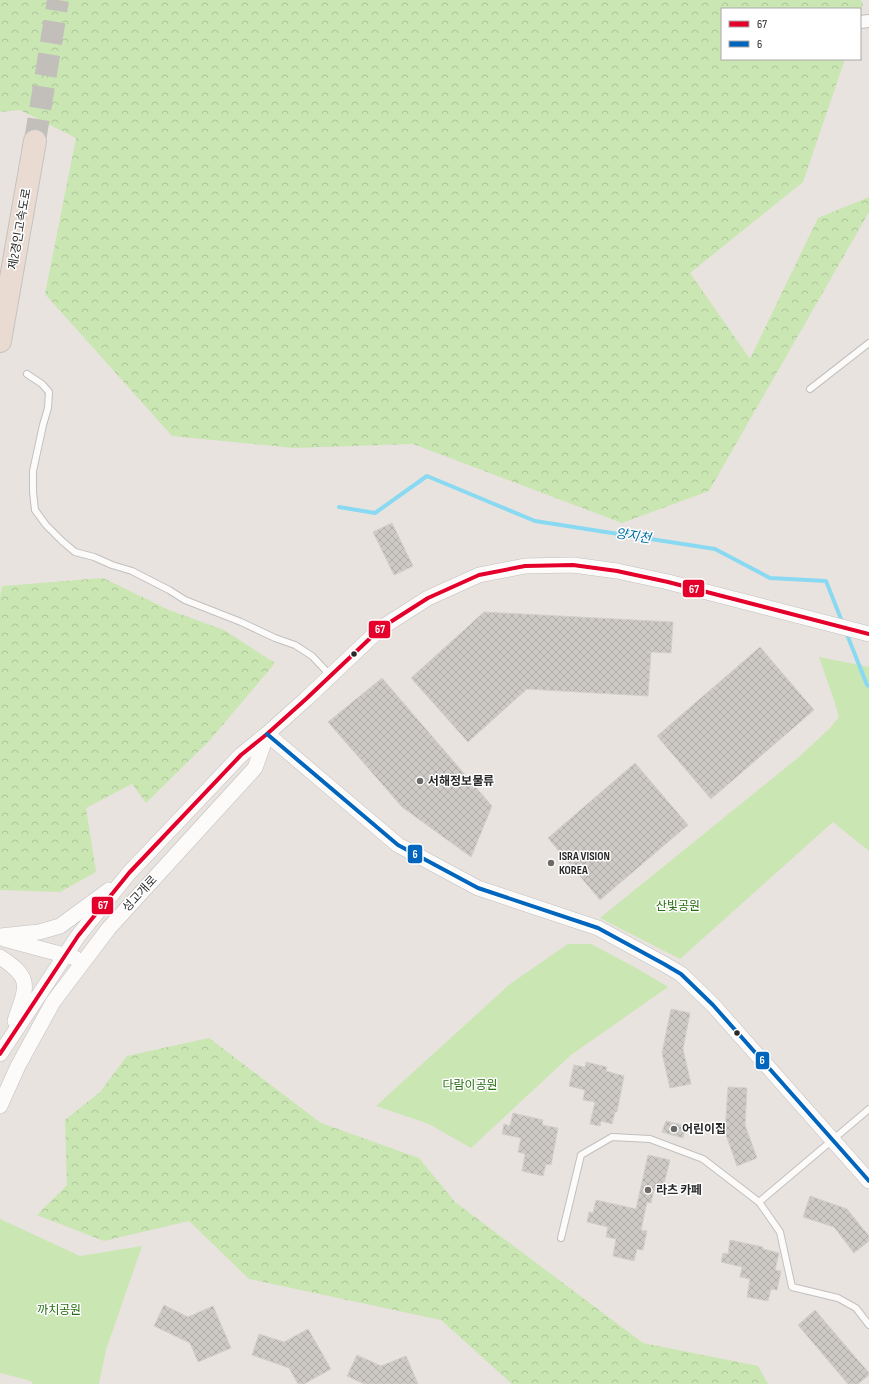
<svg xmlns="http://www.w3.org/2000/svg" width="869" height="1384" viewBox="0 0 869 1384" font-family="'Sofia Sans Condensed','Noto Sans KR',sans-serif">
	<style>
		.forest { fill: url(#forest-crowns) }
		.park { fill: #cae6b3 }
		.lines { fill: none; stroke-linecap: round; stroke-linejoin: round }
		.stream { stroke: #8ad9f2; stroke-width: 4 }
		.building { fill: url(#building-cross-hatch); stroke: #d3cfca }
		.motorway-tunnel { stroke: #c2beba; stroke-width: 22; stroke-dasharray: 22 11; stroke-linecap: butt }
		.service-casing { stroke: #c1bfc0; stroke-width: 8 }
		.minor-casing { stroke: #c1bfc0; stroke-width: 14 }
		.tertiary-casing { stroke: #c1bfc0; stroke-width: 16 }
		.motorway-casing { stroke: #c4c2c0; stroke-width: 24 }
		.service { stroke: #fcfbfa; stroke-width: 6 }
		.minor { stroke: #fcfbfa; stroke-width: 12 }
		.tertiary { stroke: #fcfbfa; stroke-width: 15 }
		.motorway { stroke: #e9dbd2; stroke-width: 22 }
		.bus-1-casing { stroke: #fff; stroke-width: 7 }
		.bus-2-casing { stroke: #fff; stroke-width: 7 }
		.bus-1 { stroke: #e4002b; stroke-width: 4 }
		.bus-2 { stroke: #0065bd; stroke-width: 4 }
		.bus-dot { fill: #292929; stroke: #fff; stroke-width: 1.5 }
		.poi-dot { fill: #6c6a68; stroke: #fff; stroke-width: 1.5 }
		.labels { text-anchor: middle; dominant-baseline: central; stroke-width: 3; stroke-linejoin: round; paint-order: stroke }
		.street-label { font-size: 12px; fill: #292929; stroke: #fff }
		.poi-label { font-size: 12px; font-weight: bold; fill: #292929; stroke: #fff; text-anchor: start }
		.park-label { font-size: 12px; fill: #286d13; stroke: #fff }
		.water-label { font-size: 13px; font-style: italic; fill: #0171a6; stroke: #fff }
		.line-badge { stroke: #fff; stroke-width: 1.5 }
		.badge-label { font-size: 11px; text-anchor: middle; font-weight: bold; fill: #fff }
	</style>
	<defs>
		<pattern id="forest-crowns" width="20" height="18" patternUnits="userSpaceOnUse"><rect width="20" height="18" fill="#cae6b3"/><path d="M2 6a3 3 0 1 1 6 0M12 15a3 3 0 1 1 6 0" fill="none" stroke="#aec59a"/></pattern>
		<pattern id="building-cross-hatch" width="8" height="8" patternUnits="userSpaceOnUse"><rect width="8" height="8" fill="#cdc9c5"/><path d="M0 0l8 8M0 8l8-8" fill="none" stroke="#b0ada9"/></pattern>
	</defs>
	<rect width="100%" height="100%" fill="#e8e3de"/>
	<!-- forest -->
	<g class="forest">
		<path d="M 0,0 L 861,0 L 863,4 L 860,13 L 860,9 L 722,9 L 722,59 L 845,59 L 803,182 L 690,273 L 750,359 L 818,218 L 869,197 L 869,212 L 709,491 L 622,523 L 413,444 L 294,448 L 172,436 L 45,294 L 76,138 L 20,110 L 0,112 Z"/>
		<path d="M 103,578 L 169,610 L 224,630 L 275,663 L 210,740 L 146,803 L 132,784 L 86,808 L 96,872 L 60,892 L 0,890 L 0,597 L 2,586 Z"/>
		<path d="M 209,1038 L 321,1123 L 419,1158 L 455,1202 L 643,1343 L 758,1366 L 768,1384 L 512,1384 L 441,1320 L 249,1279 L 189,1221 L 104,1241 L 37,1215 L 67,1185 L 65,1120 L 100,1092 L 127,1056 Z"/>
	</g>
	<!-- park -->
	<g class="park">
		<path d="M 819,657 L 869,667 L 869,851 L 833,822 L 680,959 L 600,918 L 799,757 L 829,729 L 839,717 L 835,703 Z"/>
		<path d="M 568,944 L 591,944 L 638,969 L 668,987 L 571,1055 L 471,1148 L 429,1124 L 376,1106 L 510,984 Z"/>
		<path d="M 0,1219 L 80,1256 L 142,1246 L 106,1350 L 99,1384 L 33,1384 L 31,1381 L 0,1373 Z"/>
	</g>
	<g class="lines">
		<!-- stream -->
		<g class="stream">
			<path d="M 339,507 L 375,513 L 427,476 L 535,521 L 715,549 L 770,578 L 826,581 L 843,624"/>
			<path d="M 846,632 L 867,685 L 869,686"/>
		</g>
	</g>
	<!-- building -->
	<g class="building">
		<path d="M 392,523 L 413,566 L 394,575 L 373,532 Z"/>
		<path d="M 484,612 L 673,622 L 671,653 L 651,652 L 648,696 L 527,689 L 468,742 L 411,678 Z"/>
		<path d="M 760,647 L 814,710 L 711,799 L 657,736 Z"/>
		<path d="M 382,678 L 492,806 L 471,857 L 402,807 L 328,722 Z"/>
		<path d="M 635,763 L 688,825 L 600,900 L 548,838 Z"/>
		<path d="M 671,1009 L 690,1013 L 683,1049 L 691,1084 L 670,1088 L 662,1053 Z"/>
		<path d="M 586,1062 L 607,1067 L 606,1071 L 624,1076 L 617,1112 L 615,1112 L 612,1124 L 601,1121 L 600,1126 L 590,1124 L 595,1102 L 583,1100 L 585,1090 L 569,1086 L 574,1065 L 585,1067 Z"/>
		<path d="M 728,1087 L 747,1088 L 745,1125 L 757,1158 L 737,1166 L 725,1132 Z"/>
		<path d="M 513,1113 L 543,1120 L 542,1125 L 558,1128 L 551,1165 L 546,1164 L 543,1176 L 522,1171 L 525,1154 L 518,1152 L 521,1138 L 502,1134 L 504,1124 L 510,1126 Z"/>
		<path d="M 666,1121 L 686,1126 L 683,1138 L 662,1132 Z"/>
		<path d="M 648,1155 L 670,1160 L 662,1192 L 654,1190 L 651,1203 L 647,1202 L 641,1230 L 647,1231 L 643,1250 L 637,1249 L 634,1261 L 613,1256 L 616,1239 L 606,1237 L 608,1227 L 587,1222 L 589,1212 L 593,1213 L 596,1200 L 636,1209 Z"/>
		<path d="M 810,1196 L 847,1209 L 869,1236 L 869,1241 L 854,1253 L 834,1227 L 803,1217 Z"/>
		<path d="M 730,1240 L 763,1247 L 763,1249 L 779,1253 L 775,1270 L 781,1271 L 777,1290 L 771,1289 L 768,1301 L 747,1297 L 750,1279 L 740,1277 L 742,1267 L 721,1262 L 723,1253 L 728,1254 Z"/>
		<path d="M 164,1305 L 188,1317 L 213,1306 L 231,1348 L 198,1362 L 190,1343 L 154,1326 Z"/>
		<path d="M 815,1310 L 869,1373 L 869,1375 L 858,1384 L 848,1384 L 798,1325 Z"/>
		<path d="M 308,1329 L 331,1369 L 304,1384 L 298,1384 L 289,1368 L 252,1355 L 259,1334 L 284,1342 Z"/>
		<path d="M 357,1355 L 381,1366 L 406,1356 L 418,1384 L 364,1384 L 347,1376 Z"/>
	</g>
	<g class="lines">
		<!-- motorway-tunnel -->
		<path class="motorway-tunnel" d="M 35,141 L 58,0"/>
		<defs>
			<g id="service">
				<path d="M 27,374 L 42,384 L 49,392 L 48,408 L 43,425 L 33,471 L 33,492 L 35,510 L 46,525 L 62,541 L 75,552 L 94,557 L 112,565 L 132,571 L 169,590 L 185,600 L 241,622 L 275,638 L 295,645 L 312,656 L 331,676"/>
				<path d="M 810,389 L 869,343"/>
				<path d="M 759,1202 L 780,1232 L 792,1287 L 838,1298 L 856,1308 L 869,1325"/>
				<path d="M 561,1238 L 581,1155 L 612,1137 L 650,1139 L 703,1159 L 759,1202 L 869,1109"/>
			</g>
			<path id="minor" d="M 860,22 L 869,21"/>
			<g id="tertiary">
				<path d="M 267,734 L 398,845 L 478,888 L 598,928 L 664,964 L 681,974 L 713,1005 L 869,1181"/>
				<path d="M 0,936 L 39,932 L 60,926 L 109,890"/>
				<path d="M 4,939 L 75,958"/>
				<path d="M 0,957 C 34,979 26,987 15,1021"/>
				<path d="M 0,1054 L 78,936 L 129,873 L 241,755 L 267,734 L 306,699 L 381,628 L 428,598 L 479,575 L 525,566 L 573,565 L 617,571 L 668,582 L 869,634"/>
				<path d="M 0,1106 L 18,1066 L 53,1002 L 109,928 L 255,768 L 267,734"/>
			</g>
			<path id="motorway" d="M 0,341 L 35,141"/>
		</defs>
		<!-- service casing -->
		<use href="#service" class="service-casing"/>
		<!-- minor casing -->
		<use href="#minor" class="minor-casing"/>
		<!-- tertiary casing -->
		<use href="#tertiary" class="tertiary-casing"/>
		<!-- motorway casing -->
		<use href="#motorway" class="motorway-casing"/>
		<!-- service -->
		<use href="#service" class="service"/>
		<!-- minor -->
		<use href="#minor" class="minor"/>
		<!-- tertiary -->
		<use href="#tertiary" class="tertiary"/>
		<!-- motorway -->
		<use href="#motorway" class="motorway"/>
		<defs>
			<path id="bus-1" d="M 0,1054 L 78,936 L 129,873 L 241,755 L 267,734 L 306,699 L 381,628 L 428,598 L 479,575 L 525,566 L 573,565 L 617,571 L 668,582 L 869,634"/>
			<path id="bus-2" d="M 267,734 L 398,845 L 478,888 L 598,928 L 664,964 L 681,974 L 713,1005 L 869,1181"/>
		</defs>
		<!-- bus-1 casing -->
		<use href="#bus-1" class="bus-1-casing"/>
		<!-- bus-2 casing -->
		<use href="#bus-2" class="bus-2-casing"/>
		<!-- bus-1 -->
		<use href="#bus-1" class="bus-1"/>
		<!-- bus-2 -->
		<use href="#bus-2" class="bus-2"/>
	</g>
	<!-- markers -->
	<g class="bus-dot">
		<circle cx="354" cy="654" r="3.5"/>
		<circle cx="737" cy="1033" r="3.5"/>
	</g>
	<g class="poi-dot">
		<circle cx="420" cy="781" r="4"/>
		<circle cx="551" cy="863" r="4"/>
		<circle cx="674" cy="1129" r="4"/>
		<circle cx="648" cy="1190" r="4"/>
	</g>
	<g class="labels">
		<!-- street labels -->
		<g class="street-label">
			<text transform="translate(20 229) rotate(-80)">제2경인고속도로</text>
			<text transform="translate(140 894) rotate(-47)">성고개로</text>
		</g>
		<!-- poi labels -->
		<g class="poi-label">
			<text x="428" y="781">서해정보물류</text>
			<text x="559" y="856">ISRA VISION<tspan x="559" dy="14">KOREA</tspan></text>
			<text x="682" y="1129">어린이집</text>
			<text x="656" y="1190">라츠 카페</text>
		</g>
		<!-- park labels -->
		<g class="park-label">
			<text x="678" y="906">산빛공원</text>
			<text x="470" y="1085">다람이공원</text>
			<text x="59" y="1310">까치공원</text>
		</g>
		<!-- water labels -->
		<g class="water-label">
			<text transform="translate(633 536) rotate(9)">양지천</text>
		</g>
	</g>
	<g class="line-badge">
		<rect x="682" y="579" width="23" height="19" rx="4" fill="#e4002b"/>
		<rect x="368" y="620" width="23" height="19" rx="4" fill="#e4002b"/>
		<rect x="407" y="844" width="16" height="20" rx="4" fill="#0065bd"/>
		<rect x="91" y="896" width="23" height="19" rx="4" fill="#e4002b"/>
		<rect x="755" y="1051" width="15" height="19" rx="4" fill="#0065bd"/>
	</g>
	<g class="badge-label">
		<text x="694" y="593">67</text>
		<text x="380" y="633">67</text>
		<text x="415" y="858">6</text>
		<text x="103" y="909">67</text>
		<text x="762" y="1064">6</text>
	</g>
	<!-- legend -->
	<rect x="721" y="8" width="140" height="52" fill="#ffffff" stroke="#a9a9a9"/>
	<rect x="729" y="21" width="20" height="6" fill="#e4002b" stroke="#a9a9a9"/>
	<text x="757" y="28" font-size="12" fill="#292929">67</text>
	<rect x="729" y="41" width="20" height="6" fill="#0065bd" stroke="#a9a9a9"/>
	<text x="757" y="48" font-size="12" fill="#292929">6</text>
</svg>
